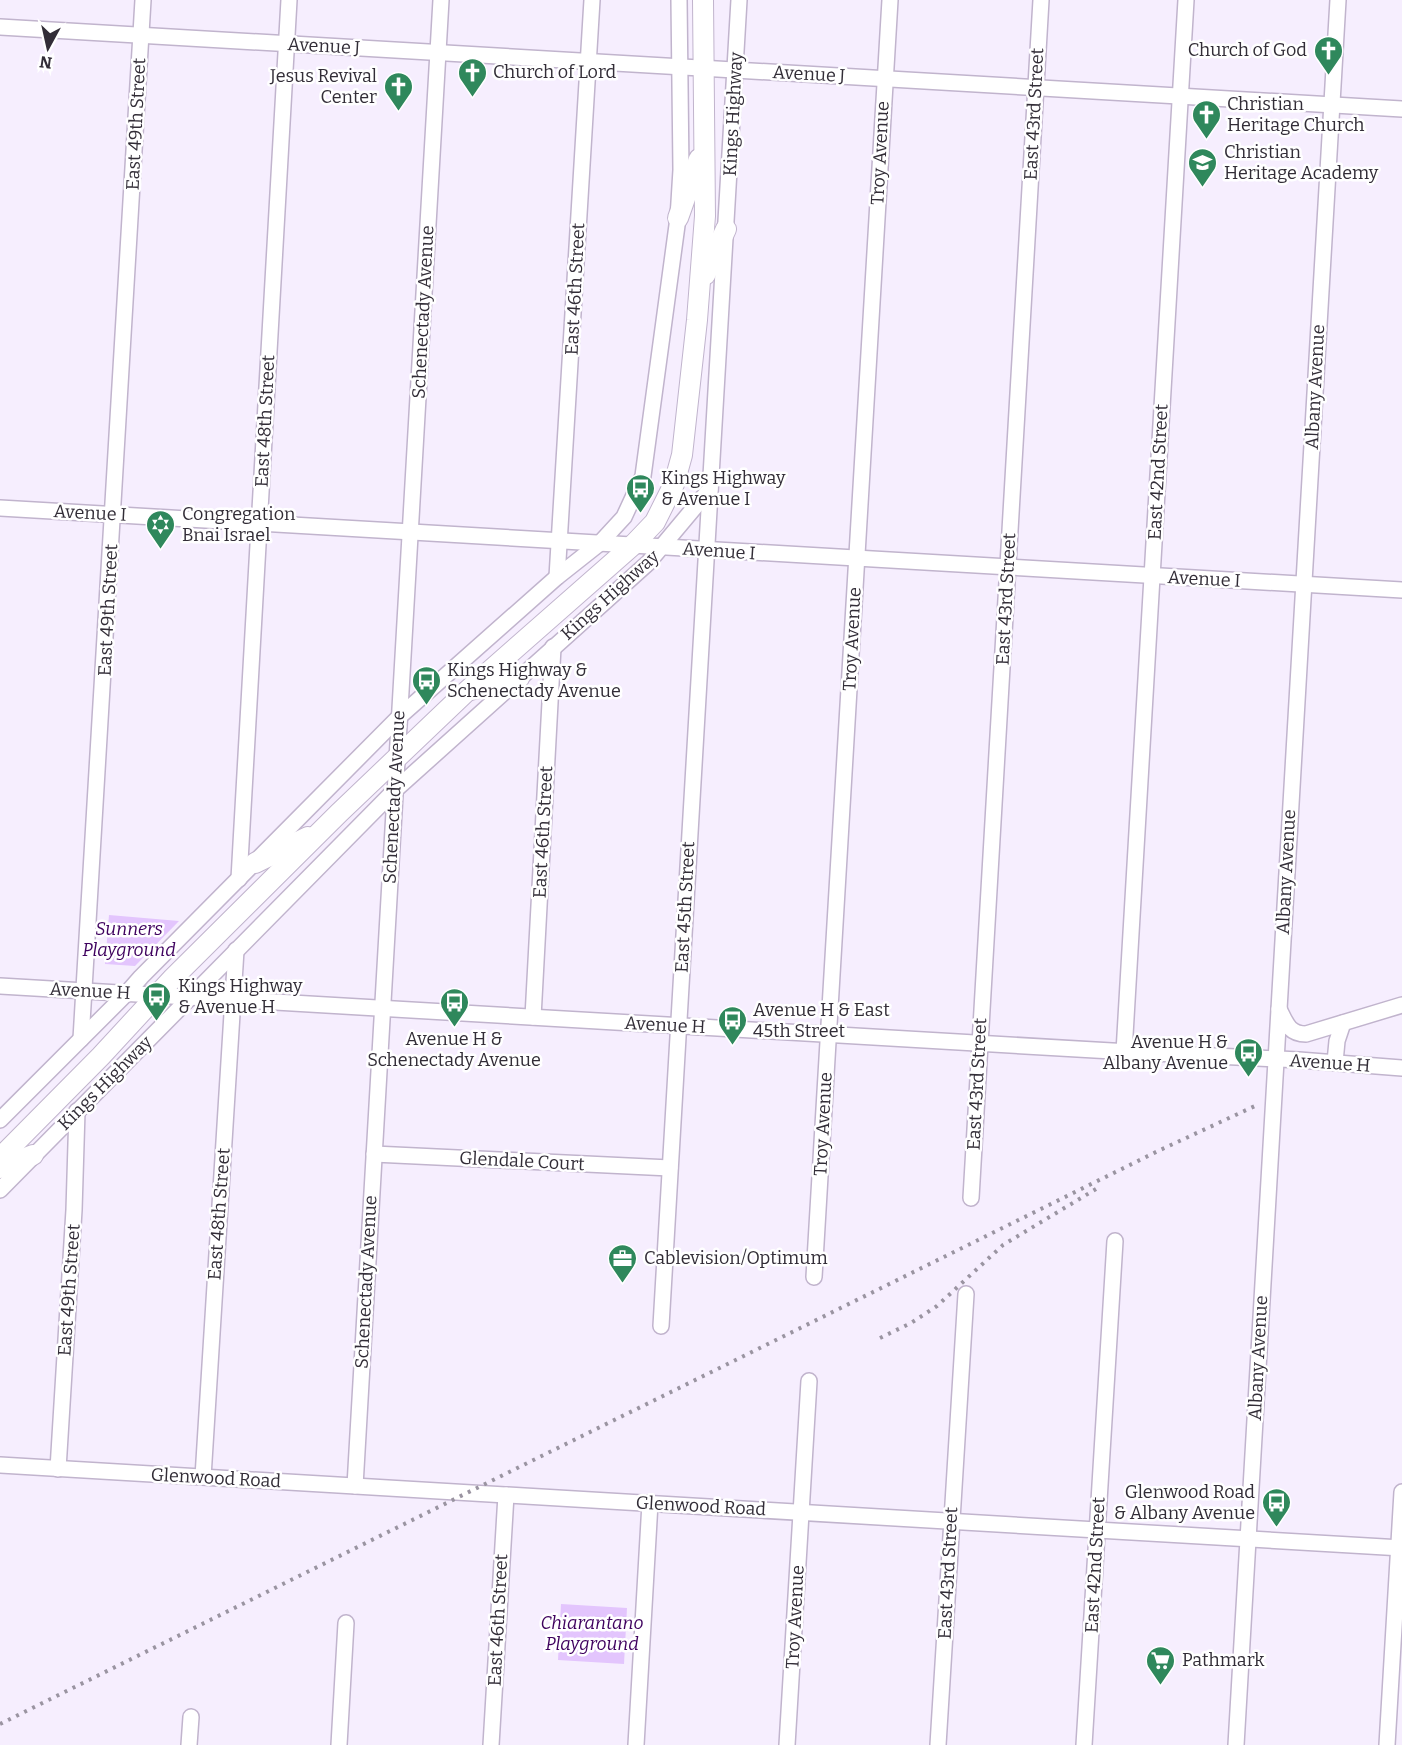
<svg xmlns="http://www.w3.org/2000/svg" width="1402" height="1745" viewBox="0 0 1402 1745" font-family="Bitter,serif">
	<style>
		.green { fill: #e3c5fd }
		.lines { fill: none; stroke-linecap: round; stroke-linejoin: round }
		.minor-casing { stroke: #c1b4cd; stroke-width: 18 }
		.major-casing { stroke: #c1b4cd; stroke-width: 22 }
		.minor { stroke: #fff; stroke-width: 15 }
		.major { stroke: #fff; stroke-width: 20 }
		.rail { stroke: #9a94a1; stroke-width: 4; stroke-dasharray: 3 6; stroke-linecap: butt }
		.labels { text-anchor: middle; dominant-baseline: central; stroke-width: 5; stroke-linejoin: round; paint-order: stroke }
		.street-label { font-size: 18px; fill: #322d37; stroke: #fff }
		.poi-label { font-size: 18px; fill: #322d37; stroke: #fff; text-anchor: start }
		.park-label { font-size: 18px; font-style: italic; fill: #3e005e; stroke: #fff }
	</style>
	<rect width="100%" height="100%" fill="#f6eefe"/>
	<!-- green -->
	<g class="green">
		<path d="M 109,915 L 179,921 L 135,966 L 105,964 Z"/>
		<path d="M 561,1604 L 627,1608 L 624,1664 L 558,1660 Z"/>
	</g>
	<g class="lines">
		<defs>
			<g id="minor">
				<path d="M 0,27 L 1402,109"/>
				<path d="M 0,508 L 1402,590"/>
				<path d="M 557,577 L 592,0"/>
				<path d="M 239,879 L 289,0"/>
				<path d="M 0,986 L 1112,1051 L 1299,1060 L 1402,1068"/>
				<path d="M 1279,1009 C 1286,1023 1289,1034 1306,1034 L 1402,1005"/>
				<path d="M 533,1017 L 553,647"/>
				<path d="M 81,1039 L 143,0"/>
				<path d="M 1124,1052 L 1186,0"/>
				<path d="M 1335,1062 L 1337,1041 L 1343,1023"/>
				<path d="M 0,1120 L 127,993 L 141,977 L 399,717 L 557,577 L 600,543 L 624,517 L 643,476 L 678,218 L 681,170 L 679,0"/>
				<path d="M 374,1154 L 670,1168"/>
				<path d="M 0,1190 L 394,791 L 648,563 L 710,489"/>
				<path d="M 971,1198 L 1041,0"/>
				<path d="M 814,1277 L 890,0"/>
				<path d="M 661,1326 L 739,0"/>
				<path d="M 0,1465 L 1402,1548"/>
				<path d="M 58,1469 L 74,1210 L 77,1111"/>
				<path d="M 203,1477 L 236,950"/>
				<path d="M 355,1486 L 441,0"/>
				<path d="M 189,1745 L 191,1717"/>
				<path d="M 339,1745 L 346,1623"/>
				<path d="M 491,1745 L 506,1495"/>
				<path d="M 636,1745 L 650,1503"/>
				<path d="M 787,1745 L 809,1381"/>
				<path d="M 938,1745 L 966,1294"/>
				<path d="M 1084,1745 L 1115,1241"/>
				<path d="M 1236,1745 L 1338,0"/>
				<path d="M 1387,1745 L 1402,1492"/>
			</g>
			<g id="major">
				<path d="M 678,218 L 699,159"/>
				<path d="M 705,275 L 726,229"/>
				<path d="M 470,690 L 519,678"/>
				<path d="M 255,863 L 308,837"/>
				<path d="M 0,1158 L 101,1056 L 173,978 L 339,813 L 467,691 L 633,545 L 655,522 L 674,484 L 682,455 L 697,320 L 705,216 L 703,0"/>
				<path d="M 0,1168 L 33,1155"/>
			</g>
		</defs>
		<!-- minor casing -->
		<use href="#minor" class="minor-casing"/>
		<!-- major casing -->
		<use href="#major" class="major-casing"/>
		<!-- minor -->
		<use href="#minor" class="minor"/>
		<!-- major -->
		<use href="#major" class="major"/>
		<!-- rail -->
		<g class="rail">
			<path d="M 880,1338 L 911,1323 L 937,1306 L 1003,1245 L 1096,1189"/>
			<path d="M 0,1724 L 1158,1151 L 1255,1106"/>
		</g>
	</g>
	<!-- icons -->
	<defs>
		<symbol id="church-pin" viewBox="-11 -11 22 30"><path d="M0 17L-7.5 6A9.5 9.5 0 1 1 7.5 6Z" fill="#2f885c" stroke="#fff"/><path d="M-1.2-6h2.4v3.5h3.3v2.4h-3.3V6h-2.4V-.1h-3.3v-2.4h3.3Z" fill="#fff"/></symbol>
		<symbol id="school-pin" viewBox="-11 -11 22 30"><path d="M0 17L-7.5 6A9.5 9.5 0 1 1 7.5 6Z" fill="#2f885c" stroke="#fff"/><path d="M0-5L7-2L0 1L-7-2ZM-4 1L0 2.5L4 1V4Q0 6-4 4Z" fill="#fff"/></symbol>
		<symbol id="bus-pin" viewBox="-11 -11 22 30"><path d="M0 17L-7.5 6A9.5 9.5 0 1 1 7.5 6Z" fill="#2f885c" stroke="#fff"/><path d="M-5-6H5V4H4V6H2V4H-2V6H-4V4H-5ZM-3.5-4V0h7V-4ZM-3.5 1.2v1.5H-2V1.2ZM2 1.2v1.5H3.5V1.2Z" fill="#fff"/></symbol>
		<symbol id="synagogue-pin" viewBox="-11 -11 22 30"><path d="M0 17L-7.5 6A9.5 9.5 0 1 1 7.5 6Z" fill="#2f885c" stroke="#fff"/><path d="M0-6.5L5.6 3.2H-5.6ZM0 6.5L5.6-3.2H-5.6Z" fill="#fff"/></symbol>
		<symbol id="office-pin" viewBox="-11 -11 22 30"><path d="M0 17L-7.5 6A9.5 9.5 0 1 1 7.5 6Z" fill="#2f885c" stroke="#fff"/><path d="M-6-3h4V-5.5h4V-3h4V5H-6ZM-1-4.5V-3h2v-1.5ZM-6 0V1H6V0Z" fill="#fff"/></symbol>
		<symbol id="supermarket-pin" viewBox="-11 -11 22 30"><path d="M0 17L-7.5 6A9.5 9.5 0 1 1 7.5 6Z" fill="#2f885c" stroke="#fff"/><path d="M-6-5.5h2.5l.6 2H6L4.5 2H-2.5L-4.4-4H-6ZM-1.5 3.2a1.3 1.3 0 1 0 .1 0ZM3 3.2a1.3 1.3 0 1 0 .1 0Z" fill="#fff"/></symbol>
	</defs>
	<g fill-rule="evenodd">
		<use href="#church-pin" x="1312" y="34" width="33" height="45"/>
		<use href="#church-pin" x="456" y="56" width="33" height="45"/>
		<use href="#church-pin" x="382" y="70" width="33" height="45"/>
		<use href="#church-pin" x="1190" y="98" width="33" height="45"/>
		<use href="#school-pin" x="1186" y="146" width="33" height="45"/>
		<use href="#bus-pin" x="624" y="472" width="33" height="45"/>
		<use href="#synagogue-pin" x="144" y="508" width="33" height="45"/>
		<use href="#bus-pin" x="410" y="664" width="33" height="45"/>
		<use href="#bus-pin" x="140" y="980" width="33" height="45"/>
		<use href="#bus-pin" x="438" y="986" width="33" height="45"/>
		<use href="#bus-pin" x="716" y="1004" width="33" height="45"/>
		<use href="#bus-pin" x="1232" y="1036" width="33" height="45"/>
		<use href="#office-pin" x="606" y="1242" width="33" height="45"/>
		<use href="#bus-pin" x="1260" y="1486" width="33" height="45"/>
		<use href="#supermarket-pin" x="1144" y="1644" width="33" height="45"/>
	</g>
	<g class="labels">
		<!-- street labels -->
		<g class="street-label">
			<text transform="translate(324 46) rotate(3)">Avenue J</text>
			<text transform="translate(809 74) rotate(3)">Avenue J</text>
			<text transform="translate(733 114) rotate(-87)">Kings Highway</text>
			<text transform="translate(1034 114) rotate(-87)">East 43rd Street</text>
			<text transform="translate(136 124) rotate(-87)">East 49th Street</text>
			<text transform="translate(880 153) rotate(-87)">Troy Avenue</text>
			<text transform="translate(575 289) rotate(-87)">East 46th Street</text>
			<text transform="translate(423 312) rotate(-87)">Schenectady Avenue</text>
			<text transform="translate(1315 387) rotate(-87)">Albany Avenue</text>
			<text transform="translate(265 421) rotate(-87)">East 48th Street</text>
			<text transform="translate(1158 472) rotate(-87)">East 42nd Street</text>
			<text transform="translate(90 513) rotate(3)">Avenue I</text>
			<text transform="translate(719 551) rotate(4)">Avenue I</text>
			<text transform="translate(1204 579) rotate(3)">Avenue I</text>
			<text transform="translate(610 595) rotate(-42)">Kings Highway</text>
			<text transform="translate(1006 599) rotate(-87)">East 43rd Street</text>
			<text transform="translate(108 610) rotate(-87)">East 49th Street</text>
			<text transform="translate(852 639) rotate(-87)">Troy Avenue</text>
			<text transform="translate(394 797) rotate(-87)">Schenectady Avenue</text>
			<text transform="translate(543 832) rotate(-87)">East 46th Street</text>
			<text transform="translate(1286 872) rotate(-87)">Albany Avenue</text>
			<text transform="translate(685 907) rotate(-87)">East 45th Street</text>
			<text transform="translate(90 991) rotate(3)">Avenue H</text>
			<text transform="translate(665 1025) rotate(3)">Avenue H</text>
			<text transform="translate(1330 1063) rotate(4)">Avenue H</text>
			<text transform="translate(105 1083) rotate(-45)">Kings Highway</text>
			<text transform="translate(977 1084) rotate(-87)">East 43rd Street</text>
			<text transform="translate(823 1124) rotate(-87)">Troy Avenue</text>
			<text transform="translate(522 1161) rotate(3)">Glendale Court</text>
			<text transform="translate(219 1214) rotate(-86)">East 48th Street</text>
			<text transform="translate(366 1282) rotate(-87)">Schenectady Avenue</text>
			<text transform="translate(69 1290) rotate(-86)">East 49th Street</text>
			<text transform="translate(1258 1358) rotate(-87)">Albany Avenue</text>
			<text transform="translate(216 1478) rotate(3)">Glenwood Road</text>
			<text transform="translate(701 1506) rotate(3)">Glenwood Road</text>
			<text transform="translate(1095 1565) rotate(-87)">East 42nd Street</text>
			<text transform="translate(948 1573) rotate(-87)">East 43rd Street</text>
			<text transform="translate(795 1617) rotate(-87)">Troy Avenue</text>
			<text transform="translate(498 1620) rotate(-87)">East 46th Street</text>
		</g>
		<!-- poi labels -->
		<g class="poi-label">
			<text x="1307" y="50" text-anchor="end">Church of God</text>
			<text x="493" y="72">Church of Lord</text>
			<text x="377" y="76" text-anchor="end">Jesus Revival<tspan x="377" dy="21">Center</tspan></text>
			<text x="1227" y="104">Christian<tspan x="1227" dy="21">Heritage Church</tspan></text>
			<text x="1224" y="152">Christian<tspan x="1224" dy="21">Heritage Academy</tspan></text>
			<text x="661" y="478">Kings Highway<tspan x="661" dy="21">&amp; Avenue I</tspan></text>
			<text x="182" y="514">Congregation<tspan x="182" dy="21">Bnai Israel</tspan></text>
			<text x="447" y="670">Kings Highway &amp;<tspan x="447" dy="21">Schenectady Avenue</tspan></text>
			<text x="178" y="986">Kings Highway<tspan x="178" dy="21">&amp; Avenue H</tspan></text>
			<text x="753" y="1010">Avenue H &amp; East<tspan x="753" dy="21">45th Street</tspan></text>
			<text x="454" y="1039" text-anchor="middle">Avenue H &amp;<tspan x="454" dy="21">Schenectady Avenue</tspan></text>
			<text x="1228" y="1042" text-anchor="end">Avenue H &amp;<tspan x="1228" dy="21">Albany Avenue</tspan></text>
			<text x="644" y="1258">Cablevision/Optimum</text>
			<text x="1255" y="1492" text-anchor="end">Glenwood Road<tspan x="1255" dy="21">&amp; Albany Avenue</tspan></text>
			<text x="1182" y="1660">Pathmark</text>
		</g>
		<!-- park labels -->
		<g class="park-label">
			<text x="129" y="929">Sunners<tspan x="129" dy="21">Playground</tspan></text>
			<text x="592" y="1623">Chiarantano<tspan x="592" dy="21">Playground</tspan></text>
		</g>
	</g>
	<!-- north arrow -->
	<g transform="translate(48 48) rotate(188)" stroke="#ffffff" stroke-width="4.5" paint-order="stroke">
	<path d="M0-4.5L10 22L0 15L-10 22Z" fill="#322d37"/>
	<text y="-9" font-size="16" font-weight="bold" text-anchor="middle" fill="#322d37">N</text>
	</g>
</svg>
